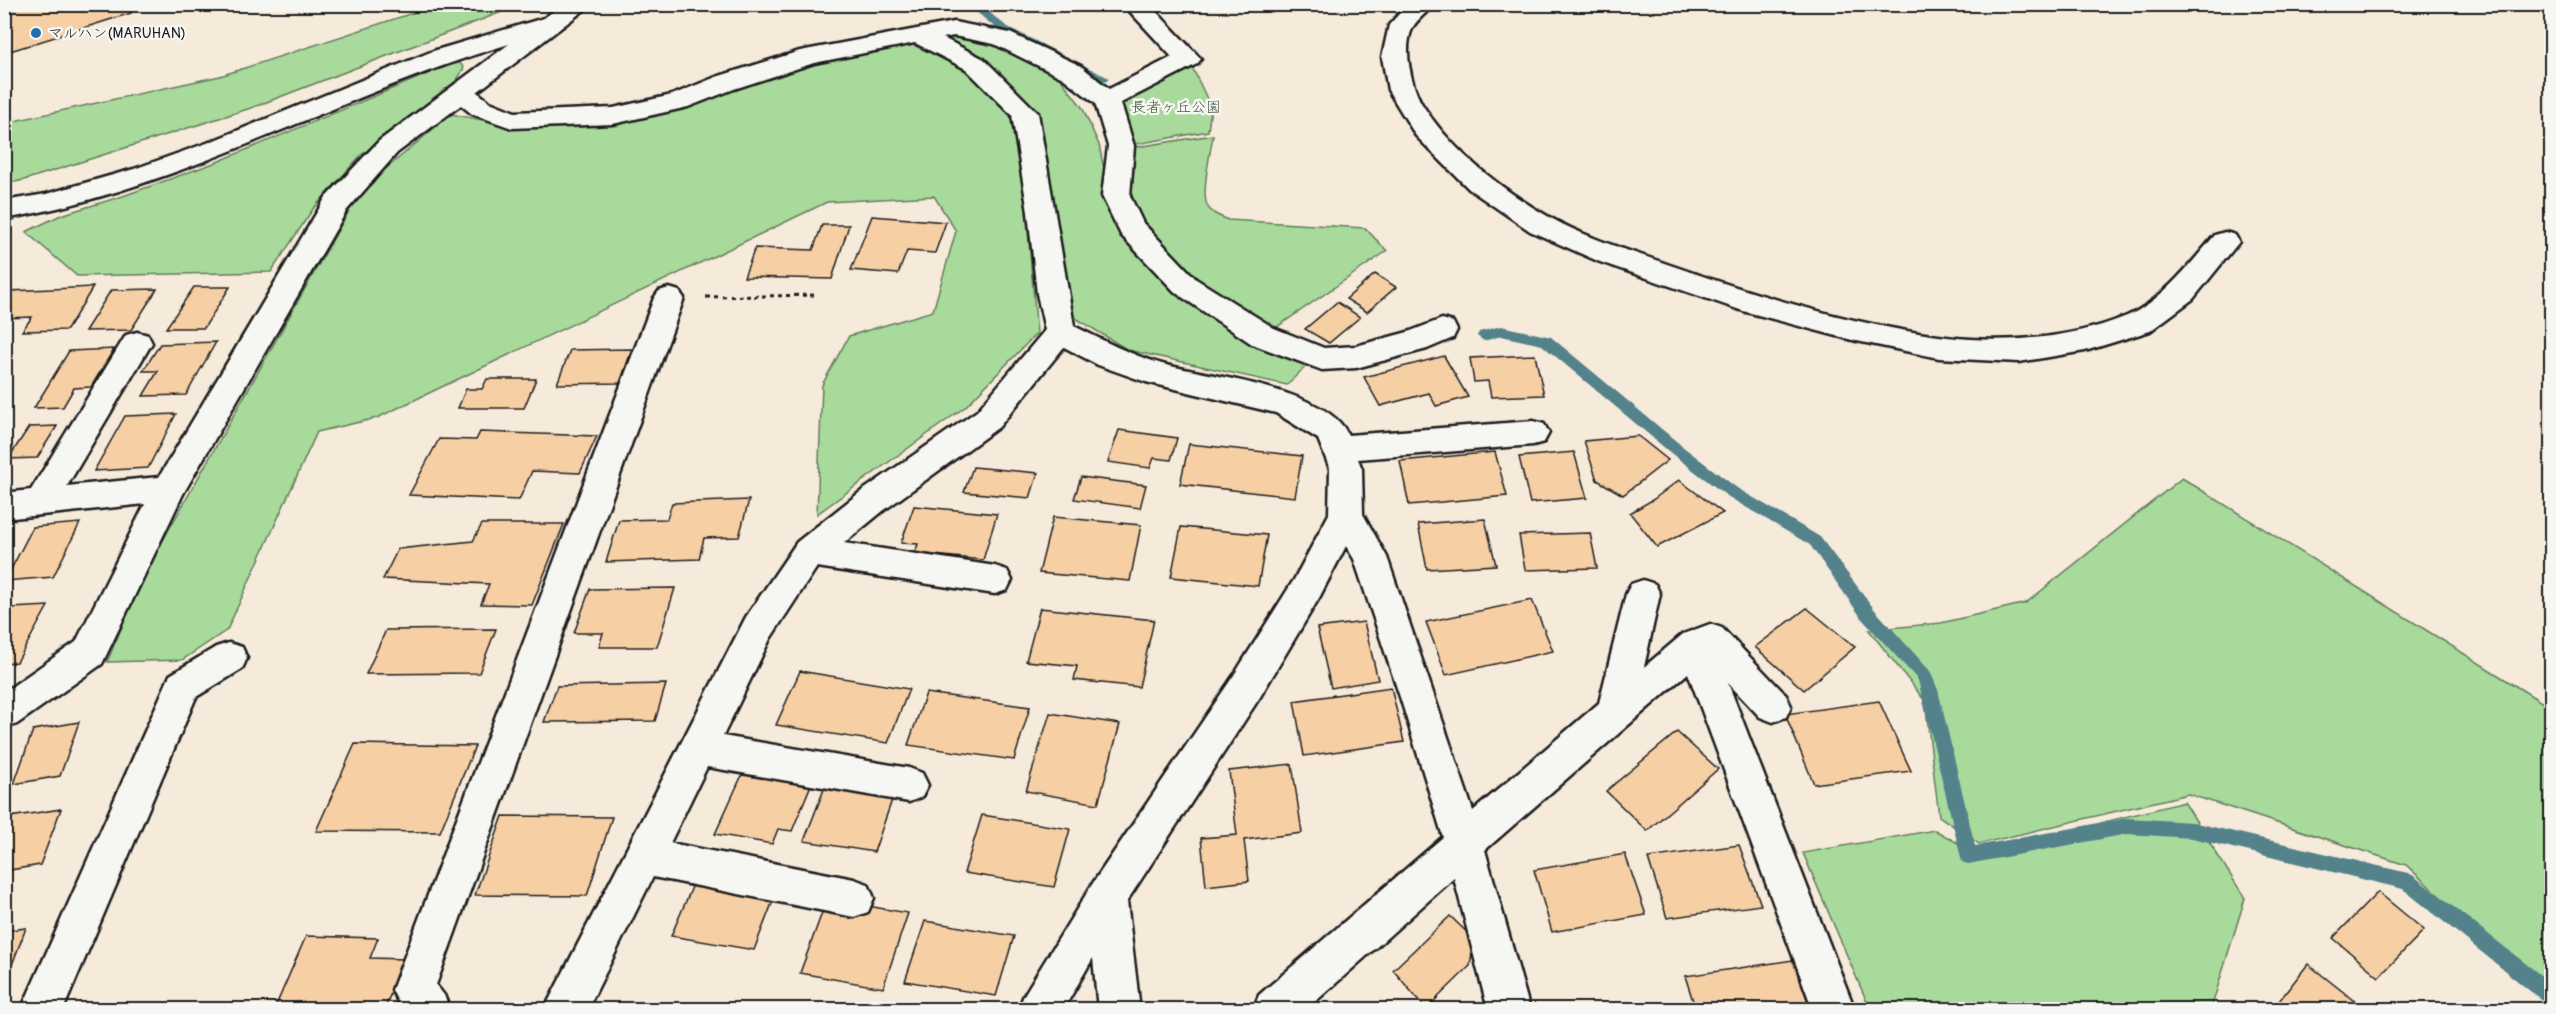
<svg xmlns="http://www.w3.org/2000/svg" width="2556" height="1014" viewBox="0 0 2556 1014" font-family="Pangolin,'Klee One',sans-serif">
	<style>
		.green { fill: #a8da9b; stroke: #627b5c; stroke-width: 1.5 }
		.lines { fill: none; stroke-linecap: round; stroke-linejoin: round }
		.stream { fill: #53828b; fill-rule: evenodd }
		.building { fill: #f6cfa5; stroke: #1c1c1c; stroke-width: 1.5 }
		.minor-casing { stroke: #1c1c1c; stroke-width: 5 }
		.path { stroke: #1c1c1c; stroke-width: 3; stroke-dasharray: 4 4; stroke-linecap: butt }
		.minor { fill: #f6f6f2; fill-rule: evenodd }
		.poi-dot { fill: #1f6fb2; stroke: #f6f6f2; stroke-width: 2 }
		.labels { text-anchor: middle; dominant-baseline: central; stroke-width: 5; stroke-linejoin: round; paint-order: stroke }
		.far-poi-label { font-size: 15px; fill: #1c1c1c; stroke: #f6f6f2; text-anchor: start }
		.far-park-label { font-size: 15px; fill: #465542; stroke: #f6f6f2 }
	</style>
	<rect width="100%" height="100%" fill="#f6eadb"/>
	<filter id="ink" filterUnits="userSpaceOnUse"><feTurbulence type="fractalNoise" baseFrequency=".0167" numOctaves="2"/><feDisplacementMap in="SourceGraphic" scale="12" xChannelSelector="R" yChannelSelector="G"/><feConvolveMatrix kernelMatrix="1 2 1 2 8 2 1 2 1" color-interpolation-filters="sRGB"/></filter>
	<g filter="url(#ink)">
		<!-- green -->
		<g class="green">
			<path d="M 437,5 L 520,5 L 251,108 L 24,180 L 5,184 L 5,123 L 220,76 Z"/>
			<path d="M 954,32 L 998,42 L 1053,69 L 1082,107 L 1099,145 L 1110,197 L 1183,288 L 1313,359 L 1287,385 L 1128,350 L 1064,311 L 1031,111 L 929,36 Z"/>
			<path d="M 908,43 L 965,67 L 1012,116 L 1023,175 L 1037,333 L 965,407 L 817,514 L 822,385 L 849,336 L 933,311 L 956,231 L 934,196 L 827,202 L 377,418 L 317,432 L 227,630 L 182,660 L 107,662 L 145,572 L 354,202 L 375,178 L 451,114 L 514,126 L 613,121 L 810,62 Z"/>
			<path d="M 460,63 L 464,68 L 457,80 L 429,104 L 361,155 L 313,209 L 271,272 L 77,276 L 26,232 L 61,215 L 123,196 L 217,162 L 449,65 Z"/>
			<path d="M 1192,67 L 1211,107 L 1208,131 L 1126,146 L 1118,101 Z"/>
			<path d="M 1213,135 C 1211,151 1200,195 1208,207 C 1212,214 1220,216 1228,220 L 1365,228 L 1387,251 L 1271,331 L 1190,284 L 1121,196 L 1124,149 Z"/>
			<path d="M 2182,478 L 2551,708 L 2551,974 L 2535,984 L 2406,865 L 2188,794 L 1979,844 L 1939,816 L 1925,701 L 1869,630 L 1941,623 L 2026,603 Z"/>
			<path d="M 2184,802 L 2245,898 L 2211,1009 L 1870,1009 L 1803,853 L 1935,830 L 1977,854 Z"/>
		</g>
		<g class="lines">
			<!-- stream -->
			<g class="stream">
				<path d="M 967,4 L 979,4 L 1006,26 L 1109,78 L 1107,81 L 1099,81 L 998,30 Z"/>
				<path d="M 1501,326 L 1551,337 L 1682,446 L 1737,488 L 1820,537 L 1875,610 L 1930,671 L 1938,690 L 1975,846 L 2128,818 L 2192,822 L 2408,873 L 2414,876 L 2552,984 L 2552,1000 L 2547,1001 L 2540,999 L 2403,889 L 2192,838 L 2128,834 L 1968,864 L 1962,862 L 1918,680 L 1863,620 L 1810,545 L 1727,496 L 1672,454 L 1542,345 L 1501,336 L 1484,341 L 1477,336 L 1479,332 Z"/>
			</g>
		</g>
		<!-- building -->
		<g class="building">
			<path d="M 4,4 L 127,4 L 131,13 L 4,53 Z"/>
			<path d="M 872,216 L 946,222 L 935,253 L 907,251 L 898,274 L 851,270 Z"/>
			<path d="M 822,225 L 849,225 L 832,279 L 744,277 L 755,248 L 813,250 Z"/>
			<path d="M 1375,274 L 1396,287 L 1367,312 L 1346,299 Z"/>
			<path d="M 93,287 L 67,330 L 22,331 L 32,317 L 4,318 L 4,298 L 10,291 Z"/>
			<path d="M 194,287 L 230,287 L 204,328 L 166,328 Z"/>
			<path d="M 157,289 L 131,330 L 85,331 L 111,290 Z"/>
			<path d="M 1337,302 L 1360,317 L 1329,343 L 1305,329 Z"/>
			<path d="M 216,342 L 186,395 L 143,396 L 158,371 L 143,371 L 160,344 Z"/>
			<path d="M 114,349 L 91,387 L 74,388 L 63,407 L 34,408 L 69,351 Z"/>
			<path d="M 632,349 L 620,383 L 557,384 L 570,350 Z"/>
			<path d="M 1535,355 L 1544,395 L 1491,397 L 1488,381 L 1474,382 L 1470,358 Z"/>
			<path d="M 1444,356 L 1468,397 L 1436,406 L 1429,393 L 1380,406 L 1364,377 Z"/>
			<path d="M 487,379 L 536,379 L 524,408 L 458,408 L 466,389 L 482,389 Z"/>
			<path d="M 176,414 L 148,468 L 94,471 L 125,416 Z"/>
			<path d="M 57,426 L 37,458 L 8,459 L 29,427 Z"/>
			<path d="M 1119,430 L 1177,438 L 1171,460 L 1154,458 L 1150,468 L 1108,462 Z"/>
			<path d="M 480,432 L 597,436 L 580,473 L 532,471 L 519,500 L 409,495 L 439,439 L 476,440 Z"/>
			<path d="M 1638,436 L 1668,460 L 1623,495 L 1597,480 L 1584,441 Z"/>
			<path d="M 1189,444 L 1302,456 L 1295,497 L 1180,484 Z"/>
			<path d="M 1495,452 L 1507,496 L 1409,505 L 1400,461 Z"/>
			<path d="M 1574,452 L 1587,498 L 1530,503 L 1519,457 Z"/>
			<path d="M 973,467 L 1038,473 L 1030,498 L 964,492 Z"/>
			<path d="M 1081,477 L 1146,485 L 1140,508 L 1074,499 Z"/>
			<path d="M 1679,480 L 1723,513 L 1657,547 L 1630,513 L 1654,499 Z"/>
			<path d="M 749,500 L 739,537 L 704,538 L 699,559 L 606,562 L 619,520 L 667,519 L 672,503 Z"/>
			<path d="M 914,506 L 997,514 L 983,560 L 915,553 L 918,544 L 901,543 Z"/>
			<path d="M 1053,517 L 1141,525 L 1130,581 L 1039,573 Z"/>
			<path d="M 1485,519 L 1496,565 L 1427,569 L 1418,524 Z"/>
			<path d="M 80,523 L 53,577 L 5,581 L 33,527 Z"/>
			<path d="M 482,524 L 564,524 L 532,605 L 481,604 L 489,584 L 383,579 L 398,549 L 473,541 Z"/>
			<path d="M 1181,527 L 1267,535 L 1258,586 L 1171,577 Z"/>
			<path d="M 1590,533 L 1597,568 L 1525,570 L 1519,535 Z"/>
			<path d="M 675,588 L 657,647 L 599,647 L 603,633 L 574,633 L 590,589 Z"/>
			<path d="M 1532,600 L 1553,651 L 1446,675 L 1426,622 Z"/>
			<path d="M 48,606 L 17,662 L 4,663 L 4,621 L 12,608 Z"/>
			<path d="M 1040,608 L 1154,620 L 1139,687 L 1074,680 L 1077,666 L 1026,661 Z"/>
			<path d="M 1807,608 L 1855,647 L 1804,690 L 1755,647 Z"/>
			<path d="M 1364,622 L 1378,680 L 1331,688 L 1317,628 Z"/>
			<path d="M 496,629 L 479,673 L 366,674 L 386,630 Z"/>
			<path d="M 800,671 L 909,689 L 888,743 L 776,725 Z"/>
			<path d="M 666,684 L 655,721 L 544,722 L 557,686 Z"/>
			<path d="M 1391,687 L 1404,742 L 1304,756 L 1294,701 Z"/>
			<path d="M 926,693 L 1030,707 L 1014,760 L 908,745 Z"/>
			<path d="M 1879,701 L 1911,771 L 1814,784 L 1785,714 Z"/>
			<path d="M 1050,713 L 1120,724 L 1098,804 L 1026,791 Z"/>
			<path d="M 79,722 L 60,776 L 14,784 L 33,730 Z"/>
			<path d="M 1677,732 L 1718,769 L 1647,831 L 1606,791 Z"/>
			<path d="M 355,744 L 475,746 L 440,832 L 316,831 Z"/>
			<path d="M 747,764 L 815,775 L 792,831 L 778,829 L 772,844 L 715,834 Z"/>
			<path d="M 1292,764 L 1302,833 L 1244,840 L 1249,881 L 1206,886 L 1201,838 L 1237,835 L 1229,771 Z"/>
			<path d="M 826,784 L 894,794 L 874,852 L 804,841 Z"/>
			<path d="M 61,809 L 40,865 L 4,871 L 4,818 Z"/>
			<path d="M 982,815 L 1070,829 L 1054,887 L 964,873 Z"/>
			<path d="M 503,816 L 612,817 L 587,896 L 475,895 Z"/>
			<path d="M 1739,845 L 1761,905 L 1667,918 L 1648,858 Z"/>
			<path d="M 1625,854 L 1646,915 L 1552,932 L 1534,870 Z"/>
			<path d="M 695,880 L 776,893 L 754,950 L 671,936 Z"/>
			<path d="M 2378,892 L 2424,930 L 2379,977 L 2333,938 Z"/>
			<path d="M 827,899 L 908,913 L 883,988 L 800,973 Z"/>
			<path d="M 1450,916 L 1474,939 L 1470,966 L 1426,1009 L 1393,970 Z"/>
			<path d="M 925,921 L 1014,936 L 996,996 L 905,981 Z"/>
			<path d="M 26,928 L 4,986 L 4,931 Z"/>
			<path d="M 306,936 L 378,938 L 370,958 L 405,959 L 384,1010 L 274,1010 Z"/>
			<path d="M 1793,960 L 1811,1010 L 1696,1010 L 1685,976 Z"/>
			<path d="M 2308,964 L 2366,1010 L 2272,1010 Z"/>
		</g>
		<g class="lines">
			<defs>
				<g id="minor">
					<path d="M 563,4 L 592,4 L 477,92 L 490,102 L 515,112 L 613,108 L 672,95 L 716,77 L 800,51 L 954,22 L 1010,33 L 1081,66 L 1109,89 L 1172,57 L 1123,4 L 1149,4 L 1201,59 L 1197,64 L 1121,103 L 1134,146 L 1130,196 L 1143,223 L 1196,279 L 1274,328 L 1324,348 L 1356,346 L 1408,332 L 1442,319 L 1453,322 L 1457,330 L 1453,338 L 1427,349 L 1356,368 L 1322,370 L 1252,344 L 1176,293 L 1121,235 L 1102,196 L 1108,146 L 1095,103 L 1063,78 L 994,44 L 954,36 L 943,38 L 984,59 L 1038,113 L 1074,326 C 1102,340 1131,355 1162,364 C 1207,376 1329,389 1348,435 L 1533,421 L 1544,424 L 1549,433 L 1544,442 L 1533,445 L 1358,459 L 1362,469 L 1363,514 L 1387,557 L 1473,811 L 1599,703 L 1626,594 L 1631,584 L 1643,580 L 1655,584 L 1660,594 L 1644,667 L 1683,634 L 1710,624 L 1722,628 L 1786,695 L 1791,706 L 1786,717 L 1773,722 L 1760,717 L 1728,683 L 1855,1010 L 1813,1010 L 1688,673 L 1485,850 L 1530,1010 L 1488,1010 L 1454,878 L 1306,1010 L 1253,1010 L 1259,995 L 1443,837 L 1401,700 L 1354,559 L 1346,546 L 1319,598 L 1260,697 L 1127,901 L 1140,1010 L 1098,1010 L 1093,958 L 1063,1010 L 1018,1010 L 1024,995 L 1093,883 L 1234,675 L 1295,578 L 1329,514 L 1330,469 L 1318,439 L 1276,413 L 1146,382 L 1098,365 L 1064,347 L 999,427 L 883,511 L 844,543 L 995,566 L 1007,570 L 1012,580 L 1007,590 L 995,594 L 817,567 L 770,639 L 723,736 L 909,768 L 922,773 L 928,785 L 922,797 L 909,802 L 707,767 L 670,843 L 854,879 L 868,884 L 874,898 L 868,912 L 854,917 L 653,877 L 587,1010 L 544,1010 L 746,617 L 797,542 L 859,493 L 977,411 L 1045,330 L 1037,294 L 1028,212 L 1012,115 L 966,69 L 915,43 L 814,63 L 734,89 L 688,107 L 613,124 L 512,128 L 472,114 L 461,105 L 397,153 L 347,210 L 183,494 L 102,664 L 17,724 L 4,729 L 4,692 L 76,642 L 145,504 L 4,519 L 4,493 L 31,490 L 126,335 L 137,332 L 148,335 L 152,343 L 67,486 L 159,477 L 326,197 L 379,141 L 509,44 C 338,95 182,189 4,219 L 4,201 L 46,194 L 134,169 L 207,143 L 433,51 L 544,18 Z"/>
					<path d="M 1408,4 L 1434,4 C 1428,12 1418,18 1413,27 C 1402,47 1411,85 1422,104 C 1451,151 1501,189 1549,217 C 1586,238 1630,251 1670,265 C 1757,295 1847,323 1938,336 C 1999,344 2069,340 2127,316 C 2162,301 2191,263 2215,235 L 2225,232 L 2235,235 L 2239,242 L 2193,299 L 2150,331 L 2085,351 L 2019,362 L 1939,358 L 1852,340 L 1743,311 L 1600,262 L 1530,231 L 1469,189 L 1416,136 L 1388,90 L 1382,57 L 1389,25 Z"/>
					<path d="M 669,288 L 679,291 L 684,298 L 436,985 L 444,995 L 450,1010 L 402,1010 L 392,990 L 654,298 L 659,291 Z"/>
					<path d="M 229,643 L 242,647 L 247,658 L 242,669 L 196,697 L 63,1010 L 21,1010 L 170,675 L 216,647 Z"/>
				</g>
			</defs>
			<!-- minor casing -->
			<use href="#minor" class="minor-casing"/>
			<!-- path -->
			<path class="path" d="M 706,297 L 818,295"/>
			<!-- minor -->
			<use href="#minor" class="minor"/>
		</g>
	</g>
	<!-- markers -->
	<circle class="poi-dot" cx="36" cy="33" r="6"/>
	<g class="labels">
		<!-- far-poi labels -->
		<g class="far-poi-label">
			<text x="48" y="33">マルハン(MARUHAN)</text>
		</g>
		<!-- far-park labels -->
		<g class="far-park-label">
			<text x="1176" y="107">長者ヶ丘公園</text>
		</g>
	</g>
	<!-- margin -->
	<rect width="2556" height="1014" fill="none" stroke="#f6f6f2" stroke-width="24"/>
	<rect x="12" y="12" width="2532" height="990" fill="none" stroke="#1c1c1c" stroke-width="2" filter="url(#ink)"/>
</svg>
